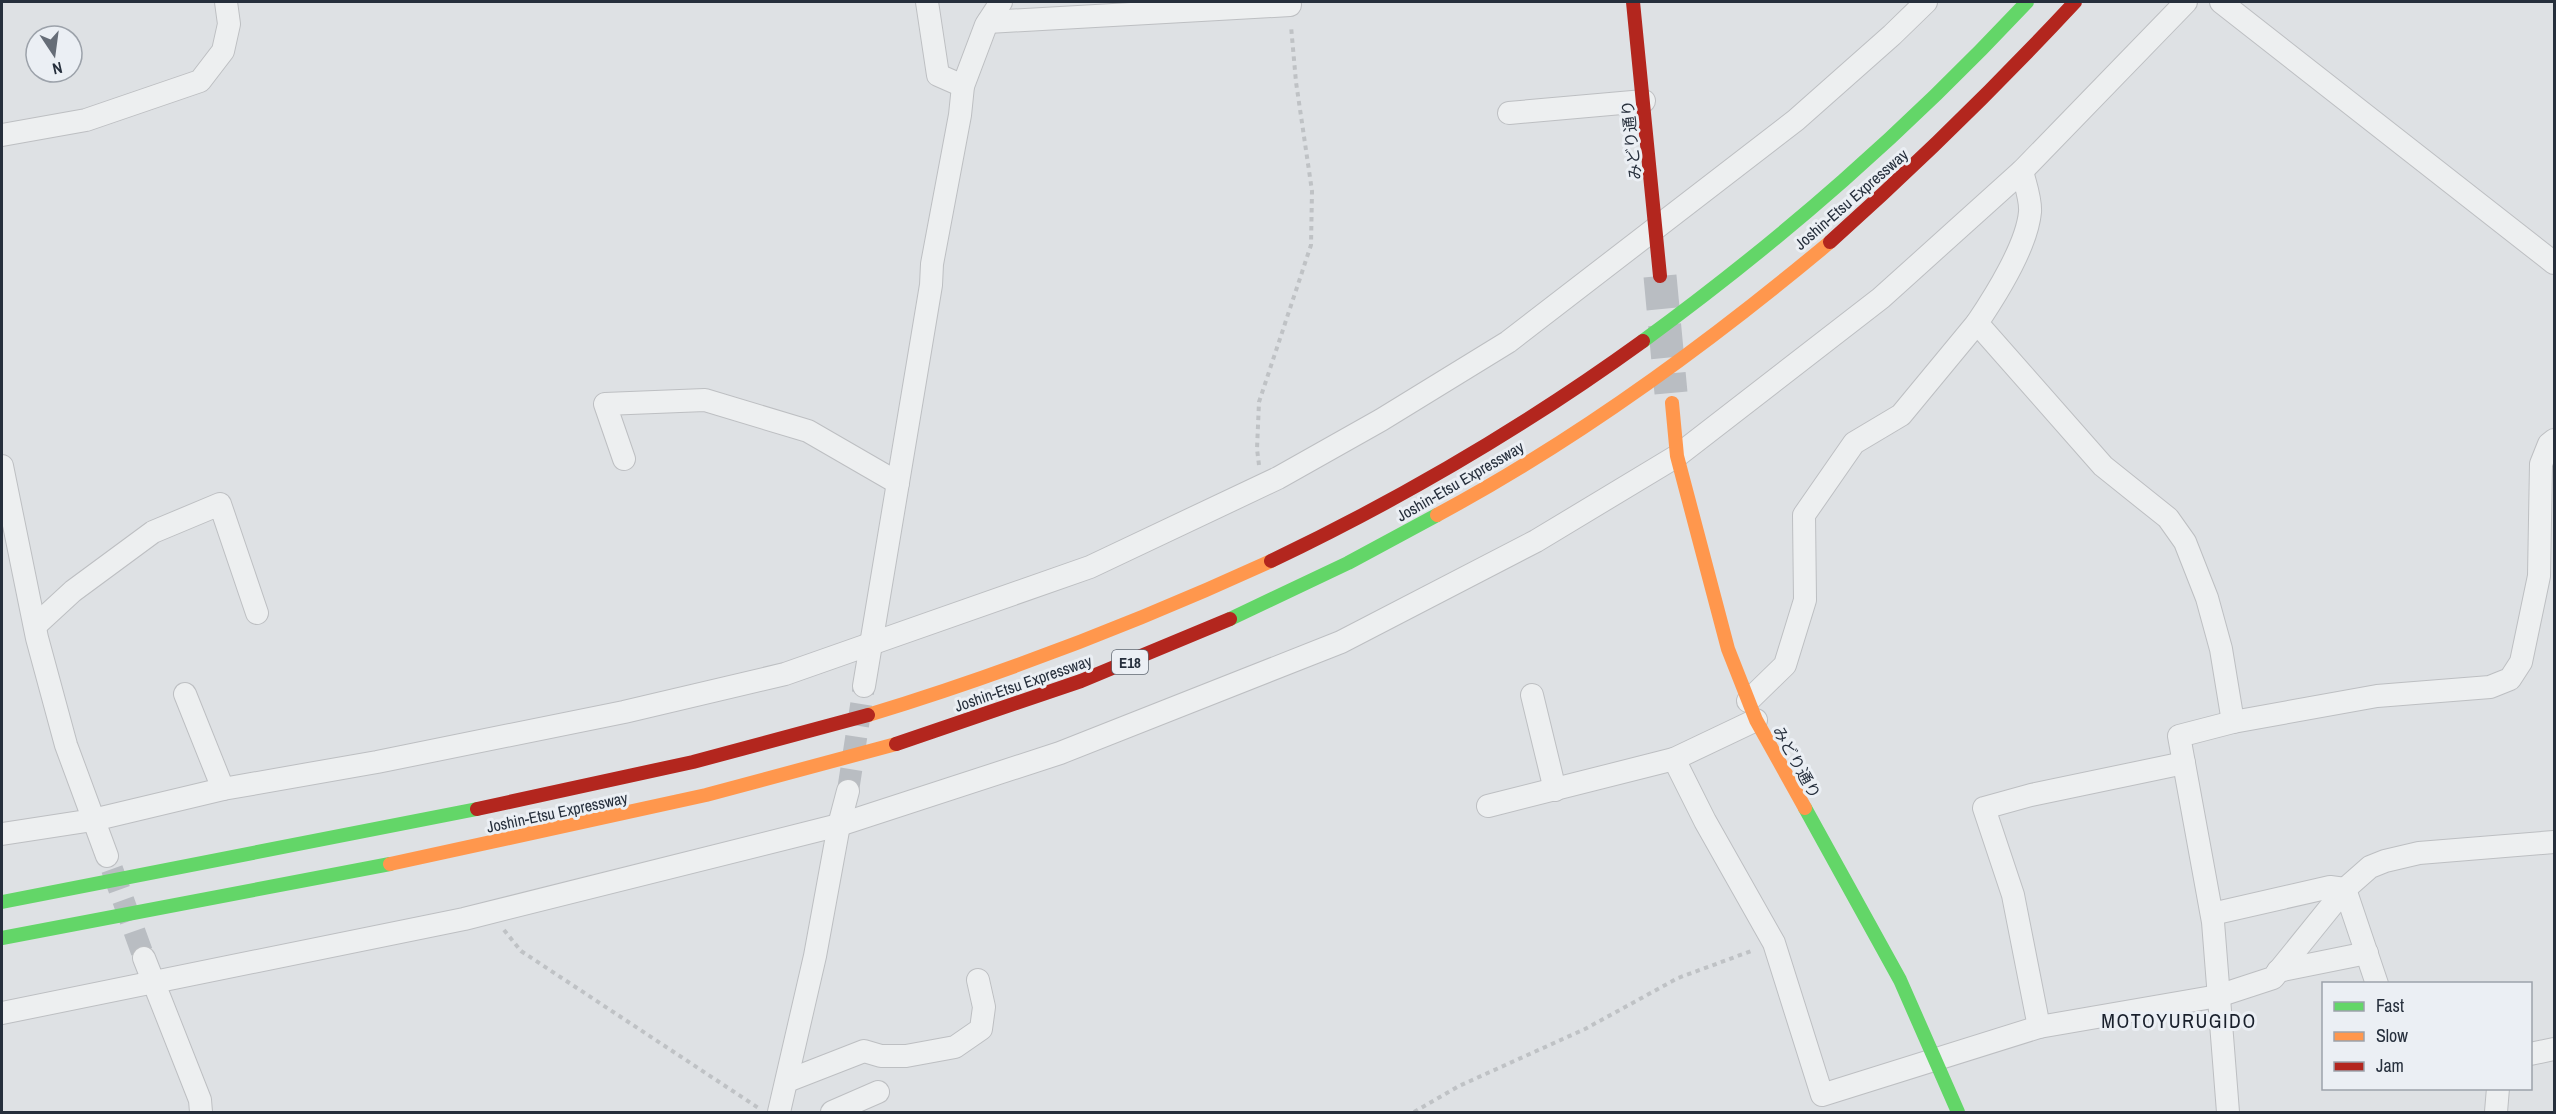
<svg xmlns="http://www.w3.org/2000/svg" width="2556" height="1114" viewBox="0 0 2556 1114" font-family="'Archivo Narrow','Noto Sans JP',sans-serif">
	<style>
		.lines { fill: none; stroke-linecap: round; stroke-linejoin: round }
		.street-tunnel { stroke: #b9bdc2; stroke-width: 22; stroke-dasharray: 22 11; stroke-linecap: butt }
		.secondary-tunnel { stroke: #b9bdc2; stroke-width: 33; stroke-dasharray: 33 16; stroke-linecap: butt }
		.street-casing { stroke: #bdbfc2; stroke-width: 24 }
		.path { stroke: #bfc2c5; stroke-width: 4; stroke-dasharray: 4.5 4.5; stroke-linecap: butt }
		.street { stroke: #edeff0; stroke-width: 22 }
		.fast { stroke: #63d668; stroke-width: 14 }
		.slow { stroke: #ff974d; stroke-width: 14 }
		.jam { stroke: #b3261e; stroke-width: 14 }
		.labels { text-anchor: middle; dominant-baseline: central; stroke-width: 6; stroke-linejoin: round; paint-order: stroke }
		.shield { fill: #ebeff4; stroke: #616973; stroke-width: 1.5 }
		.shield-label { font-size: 15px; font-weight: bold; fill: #262f3c }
		.street-label { font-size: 16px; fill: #262f3c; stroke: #ebeff4 }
		.quarter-label { font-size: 20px; letter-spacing: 1.5px; fill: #19202c; stroke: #ebeff4 }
	</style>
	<rect width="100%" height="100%" fill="#dee1e4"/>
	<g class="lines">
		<!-- street-tunnel -->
		<g class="street-tunnel">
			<path d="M 848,791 L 864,686"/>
			<path d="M 112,869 L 144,958"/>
		</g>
		<!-- secondary-tunnel -->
		<path class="secondary-tunnel" d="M 1660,276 L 1671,393"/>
		<defs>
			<g id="street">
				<path d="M 927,2 L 938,75 L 963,86"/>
				<path d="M 2221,2 L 2554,263"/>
				<path d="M 988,22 L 1290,5"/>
				<path d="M 1509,113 L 1644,101"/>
				<path d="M 2,135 L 86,120 L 200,81 L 223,51 L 229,24 L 226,2"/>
				<path d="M 2022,171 C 2025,184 2031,199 2030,212 C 2027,245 1996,295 1977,323 L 2103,466 L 2168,518 L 2185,542 L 2207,598 L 2221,649 L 2233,722"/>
				<path d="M 624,459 L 605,404 L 705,400 L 808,431 L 898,483"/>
				<path d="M 2,466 L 37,638 L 66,745 L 107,856"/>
				<path d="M 35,626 L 73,591 L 153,532 L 220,504 L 257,613"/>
				<path d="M 864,686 L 931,285 L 932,264 L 960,115 L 963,86 L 986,25 L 1001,2"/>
				<path d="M 185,694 L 223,789"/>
				<path d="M 1532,695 L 1555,790"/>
				<path d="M 1748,701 L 1785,665 L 1805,600 L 1804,515 L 1854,443 L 1901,415 L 1977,323"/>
				<path d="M 1756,720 L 1674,759 L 1705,821 L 1774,943 L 1822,1095 L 2039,1027 L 2218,996 L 2273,978 L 2345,889 L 2370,867 L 2385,861 L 2419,853 L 2554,842"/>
				<path d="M 1488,806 L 1674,759"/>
				<path d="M 2,834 L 93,820 L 223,789 L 377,762 L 624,712 L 785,674 L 1090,567 L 1278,478 L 1381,420 L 1508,342 L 1796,120 L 1892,35 L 1926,2"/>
				<path d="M 2212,914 L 2330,887 L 2345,889 L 2377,984"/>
				<path d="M 144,958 L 200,1100 L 201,1112"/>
				<path d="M 2278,971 L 2367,953"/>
				<path d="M 2,1013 L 464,919 L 839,825 L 1060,753 L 1341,642 L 1536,541 L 1677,456 L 1881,298 L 2022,171 L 2186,2"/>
				<path d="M 2039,1027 L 2013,895 L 1984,808 L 2031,795 L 2184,763"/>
				<path d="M 2530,1054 L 2554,1049"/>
				<path d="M 787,1081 L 864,1051 L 881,1056 L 906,1056 L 955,1047 L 981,1029 L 984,1007 L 978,980"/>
				<path d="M 779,1112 L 815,956 L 839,825 L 848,791"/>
				<path d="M 832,1112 L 878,1092"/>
				<path d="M 2228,1112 L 2213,922 L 2179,736 L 2233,722 L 2377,696 L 2490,687 L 2510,679 L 2521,662 L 2539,576 L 2541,464 L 2549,444 L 2554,440"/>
				<path d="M 2496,1112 L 2498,1088"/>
			</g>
		</defs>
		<!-- street casing -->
		<use href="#street" class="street-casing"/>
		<!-- path -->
		<g class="path">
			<path d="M 1259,465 L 1257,449 L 1259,402 L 1311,245 L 1312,191 L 1296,82 L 1291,26"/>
			<path d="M 504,930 L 521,951 L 760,1109"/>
			<path d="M 1414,1112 L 1459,1086 L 1585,1029 L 1678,978 L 1754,950"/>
		</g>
		<!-- street -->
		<use href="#street" class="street"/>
		<!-- fast -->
		<g class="fast">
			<path d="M 1643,341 C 1785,237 1907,130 2027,2"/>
			<path d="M 1230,619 L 1348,563 L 1437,515"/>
			<path d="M 1805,808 L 1900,980 L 1958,1112"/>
			<path d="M 2,902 L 477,809"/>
			<path d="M 2,938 L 390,864"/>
		</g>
		<!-- slow -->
		<g class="slow">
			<path d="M 1672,403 L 1677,456 L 1728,649 L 1756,720 L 1805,808"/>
			<path d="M 1437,515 C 1577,440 1708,344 1830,242"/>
			<path d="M 868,715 C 1006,673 1140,621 1271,561"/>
			<path d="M 390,864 L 706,795 L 896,744"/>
		</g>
		<!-- jam -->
		<g class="jam">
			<path d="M 1633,2 L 1660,276"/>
			<path d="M 1830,242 C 1916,165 1996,87 2075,2"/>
			<path d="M 1271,561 C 1401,499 1527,425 1643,341"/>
			<path d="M 896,744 L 1081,681 L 1230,619"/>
			<path d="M 477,809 L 693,762 L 868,715"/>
		</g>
	</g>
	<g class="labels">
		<!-- shield labels -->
		<rect class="shield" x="1112" y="650" width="36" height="24" rx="4.5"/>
		<g class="shield-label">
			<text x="1130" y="662">E18</text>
		</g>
		<!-- street labels -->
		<g class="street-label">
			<text transform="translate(1631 140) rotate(-96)">みどり通り</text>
			<text transform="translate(1851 199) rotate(-41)">Joshin-Etsu Expressway</text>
			<text transform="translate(1460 481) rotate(-30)">Joshin-Etsu Expressway</text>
			<text transform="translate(1023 683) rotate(-19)">Joshin-Etsu Expressway</text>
			<text transform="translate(1797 762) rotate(61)">みどり通り</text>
			<text transform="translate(557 812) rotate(-12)">Joshin-Etsu Expressway</text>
		</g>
		<!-- quarter labels -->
		<g class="quarter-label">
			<text x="2179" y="1020">MOTOYURUGIDO</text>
		</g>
	</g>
	<!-- border -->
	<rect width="2556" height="1114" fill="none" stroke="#262f3c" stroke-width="6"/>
	<!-- legend -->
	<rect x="2322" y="982" width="210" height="108" fill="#ebeff4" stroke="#9ca2aa" stroke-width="1.5"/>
	<rect x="2334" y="1002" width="30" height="9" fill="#63d668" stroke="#9ca2aa" stroke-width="1.5"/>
	<text x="2376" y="1012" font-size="18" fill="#262f3c">Fast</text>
	<rect x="2334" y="1032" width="30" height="9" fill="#ff974d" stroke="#9ca2aa" stroke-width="1.5"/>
	<text x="2376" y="1042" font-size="18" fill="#262f3c">Slow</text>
	<rect x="2334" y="1062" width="30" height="9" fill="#b3261e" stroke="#9ca2aa" stroke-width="1.5"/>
	<text x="2376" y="1072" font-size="18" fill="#262f3c">Jam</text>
	<!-- north arrow -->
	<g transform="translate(54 54) rotate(167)"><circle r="28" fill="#ebeff4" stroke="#9ca2aa" stroke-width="1.5"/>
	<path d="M0-4.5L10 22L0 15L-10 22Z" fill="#666d77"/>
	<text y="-9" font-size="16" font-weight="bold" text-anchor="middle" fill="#262f3c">N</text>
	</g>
</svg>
